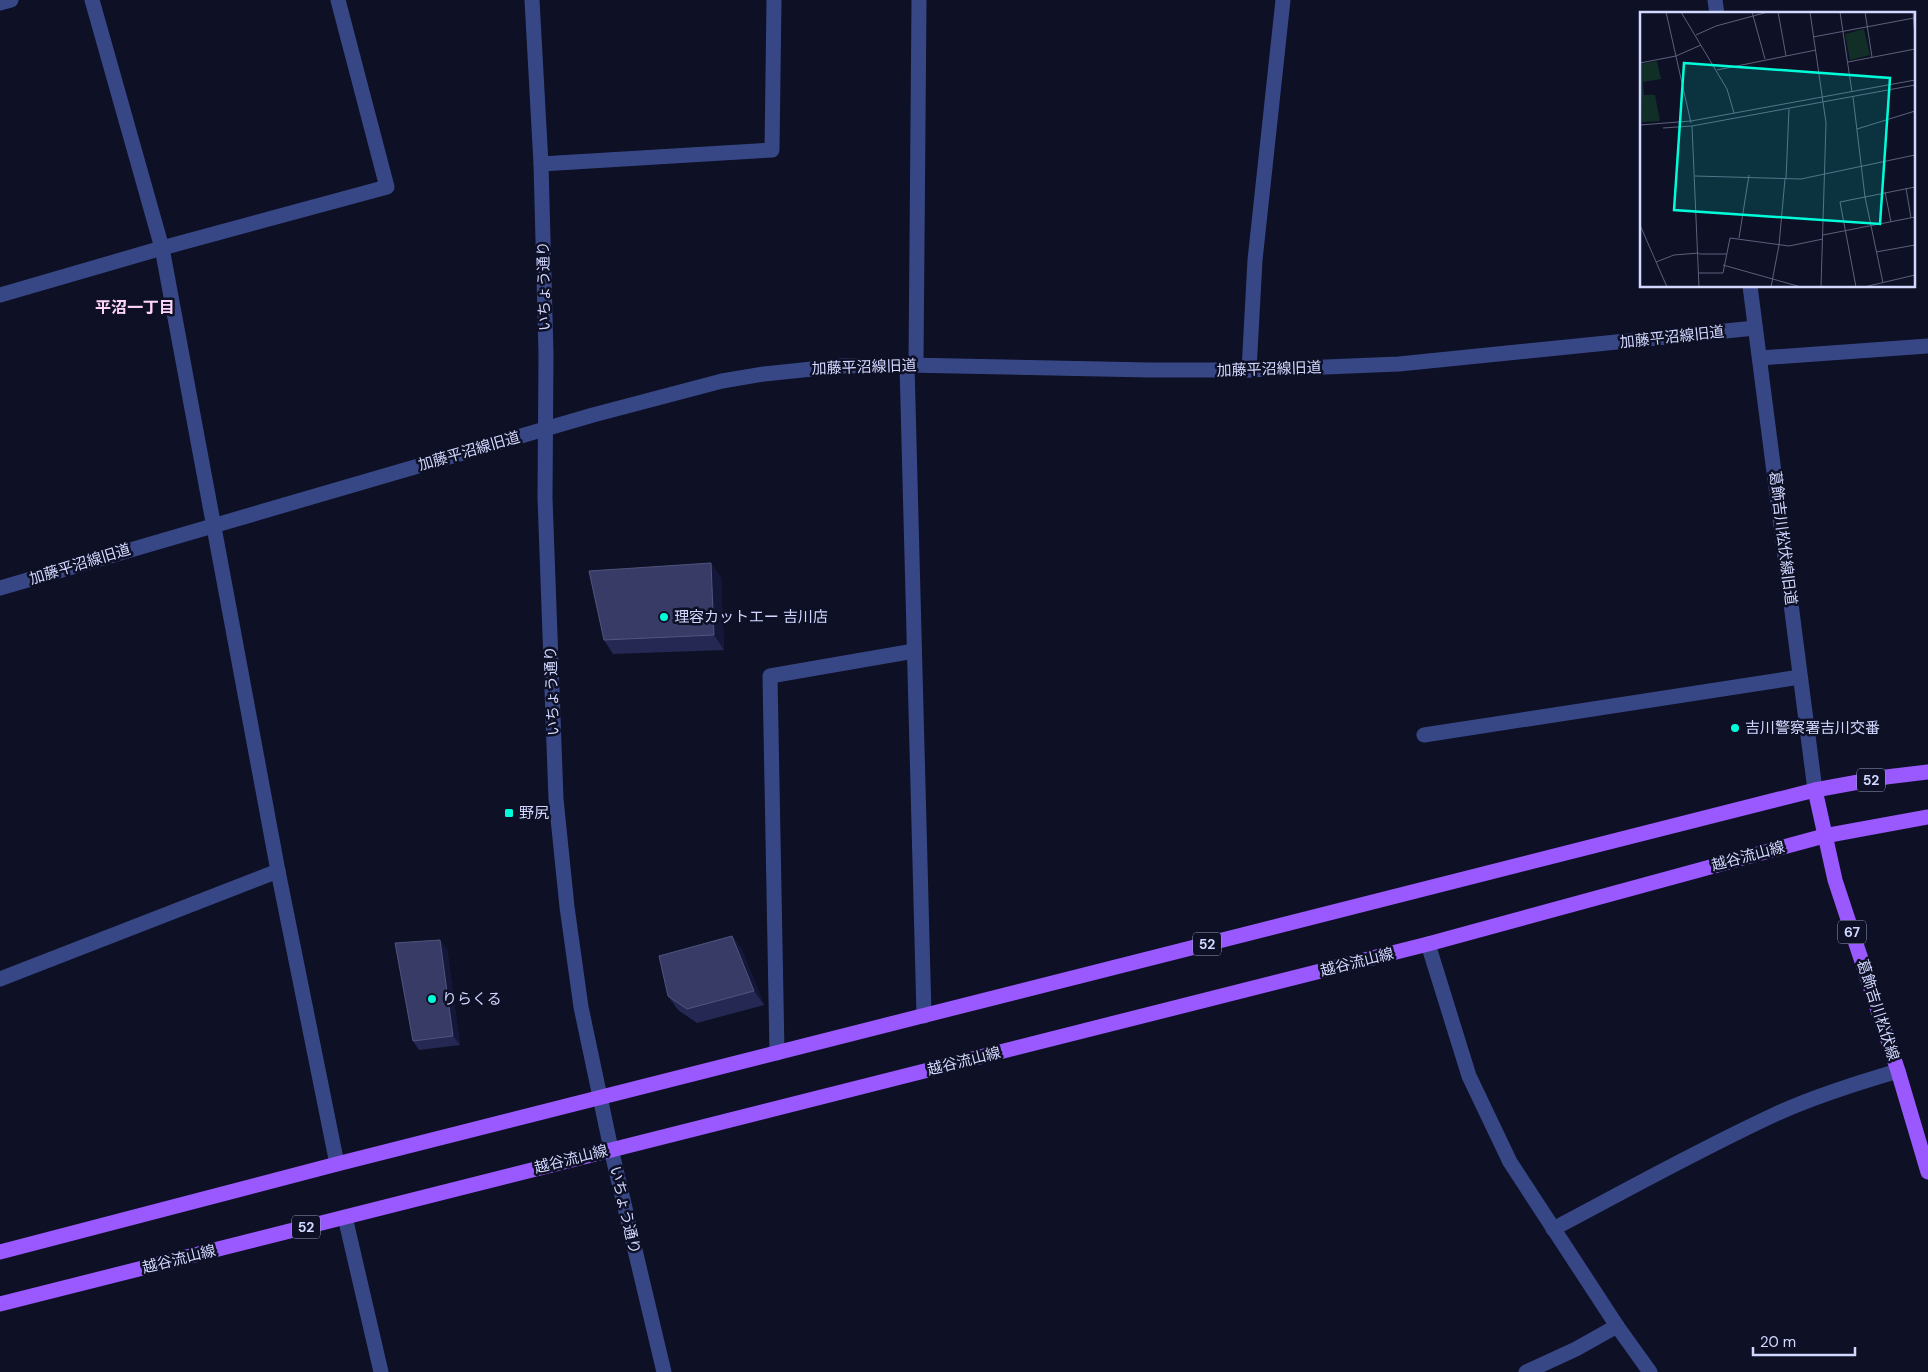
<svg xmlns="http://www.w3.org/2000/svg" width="1928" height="1372" viewBox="0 0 1928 1372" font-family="'DM Sans','Noto Sans JP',sans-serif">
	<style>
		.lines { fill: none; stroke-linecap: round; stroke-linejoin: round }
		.minor { stroke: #374786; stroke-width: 15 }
		.major { stroke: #9959ff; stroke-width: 15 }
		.wall { fill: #262854 }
		.shaded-wall { fill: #151739 }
		.building { fill: #383b66; stroke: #50547e }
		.poi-dot { fill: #00fdd9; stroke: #0e1025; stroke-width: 2 }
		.labels { text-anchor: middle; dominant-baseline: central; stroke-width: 5; stroke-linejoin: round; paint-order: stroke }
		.shield { fill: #0e1025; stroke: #979cbe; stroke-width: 1 }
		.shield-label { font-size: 14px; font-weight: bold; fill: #d2d8ff }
		.street-label { font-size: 15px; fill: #d2d8ff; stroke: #0e1025 }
		.poi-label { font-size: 15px; fill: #d2d8ff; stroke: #0e1025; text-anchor: start }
		.neighbourhood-label { font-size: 16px; font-weight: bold; fill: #ffd4fa; stroke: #0e1025 }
		.inset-road { fill: none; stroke: #5c607c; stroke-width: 1 }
		.view { fill: #00fdd9; fill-opacity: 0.15; stroke: #00fdd9; stroke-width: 2.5 }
		.inset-edge { fill: none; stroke: #d2d8ff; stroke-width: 2.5 }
	</style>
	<rect width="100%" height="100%" fill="#0e1025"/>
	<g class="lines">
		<!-- minor -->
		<g class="minor">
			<path d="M 92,0 L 162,248 L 278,871 L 337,1164"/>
			<path d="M 532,0 L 541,164 L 546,354 L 545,498 L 556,799 L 567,907 L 581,1007 L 611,1149 L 664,1372"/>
			<path d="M 1715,0 L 1717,14"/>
			<path d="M 0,3 L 11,0"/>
			<path d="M 541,164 L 772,150 L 774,0"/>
			<path d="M 1750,286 L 1815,790"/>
			<path d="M 0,295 L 162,248 L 387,187 L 338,0"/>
			<path d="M 1760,358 L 1928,346"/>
			<path d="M 907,365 L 924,1016"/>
			<path d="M 916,365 L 919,0"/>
			<path d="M 1249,370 L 1255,260 L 1283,0"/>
			<path d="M 0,588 L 593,415 L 722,381 L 764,374 L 841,366 L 907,365 L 1150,370 L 1249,370 L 1399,364 L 1755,328"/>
			<path d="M 1424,735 L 1800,677"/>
			<path d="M 1428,944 L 1469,1076 L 1510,1162 L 1617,1326 L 1650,1372"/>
			<path d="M 0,979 L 278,871"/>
			<path d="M 777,1053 L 770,676 L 914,651"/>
			<path d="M 345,1217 L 381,1372"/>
			<path d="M 1553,1229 C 1627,1190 1700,1149 1776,1114 C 1815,1096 1857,1083 1898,1071"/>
			<path d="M 1526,1372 L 1576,1349 L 1617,1326"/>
		</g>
		<!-- major -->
		<g class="major">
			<path d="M 1815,790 L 1835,880 L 1898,1071 L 1928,1172"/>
			<path d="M 0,1252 L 337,1164 L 1815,790 L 1886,777 L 1928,772"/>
			<path d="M 0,1304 L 1428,944 L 1824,836 L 1928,817"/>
		</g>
	</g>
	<!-- wall -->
	<g class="wall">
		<path d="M 721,577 L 724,650 L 613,654 L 604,640 Z"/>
		<path d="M 732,936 L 742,950 L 764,1005 L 697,1023 L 678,1010 L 668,996 Z"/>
		<path d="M 447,949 L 460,1045 L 419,1050 L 413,1041 Z"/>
	</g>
	<!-- shaded-wall -->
	<g class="shaded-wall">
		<path d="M 711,563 L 721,577 L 724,650 L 714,635 Z"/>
		<path d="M 732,936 L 742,950 L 764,1005 L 754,991 Z"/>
		<path d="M 440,940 L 447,949 L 460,1045 L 453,1036 Z"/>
	</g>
	<!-- building -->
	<g class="building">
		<path d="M 711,563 L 714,635 L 604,640 L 589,571 Z"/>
		<path d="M 732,936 L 754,991 L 687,1009 L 668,996 L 659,956 Z"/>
		<path d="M 440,940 L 453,1036 L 413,1041 L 395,943 Z"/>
	</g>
	<!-- markers -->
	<g class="poi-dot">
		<circle cx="664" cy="617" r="5"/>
		<circle cx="1735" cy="728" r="5"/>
		<rect x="504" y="808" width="10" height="10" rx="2.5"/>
		<circle cx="432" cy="999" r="5"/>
	</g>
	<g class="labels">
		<!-- shield labels -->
		<g class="shield">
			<rect x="1857" y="768.5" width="28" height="23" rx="4"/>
			<rect x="1838" y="920.5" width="28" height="23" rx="4"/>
			<rect x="1193" y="932.5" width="28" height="23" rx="4"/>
			<rect x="292" y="1215.5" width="28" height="23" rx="4"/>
		</g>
		<g class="shield-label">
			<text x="1871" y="780">52</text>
			<text x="1852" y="932">67</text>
			<text x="1207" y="944">52</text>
			<text x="306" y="1227">52</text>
		</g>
		<!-- street labels -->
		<g class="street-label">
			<text transform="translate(544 286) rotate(-91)">いちょう通り</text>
			<text transform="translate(1672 337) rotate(-6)">加藤平沼線旧道</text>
			<text transform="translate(864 367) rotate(-2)">加藤平沼線旧道</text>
			<text transform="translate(1269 369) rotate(-2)">加藤平沼線旧道</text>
			<text transform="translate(469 451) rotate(-16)">加藤平沼線旧道</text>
			<text transform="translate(1783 538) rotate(83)">葛飾吉川松伏線旧道</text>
			<text transform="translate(80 564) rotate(-17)">加藤平沼線旧道</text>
			<text transform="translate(552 691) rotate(-92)">いちょう通り</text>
			<text transform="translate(1748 856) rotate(-15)">越谷流山線</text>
			<text transform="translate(1357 962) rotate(-14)">越谷流山線</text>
			<text transform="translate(1878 1010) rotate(72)">葛飾吉川松伏線</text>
			<text transform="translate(964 1061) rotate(-14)">越谷流山線</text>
			<text transform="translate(571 1159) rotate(-14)">越谷流山線</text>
			<text transform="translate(625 1210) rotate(77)">いちょう通り</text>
			<text transform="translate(179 1259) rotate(-14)">越谷流山線</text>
		</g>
		<!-- poi labels -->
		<g class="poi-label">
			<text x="674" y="617">理容カットエー 吉川店</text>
			<text x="1745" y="728">吉川警察署吉川交番</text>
			<text x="519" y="813">野尻</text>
			<text x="442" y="999">りらくる</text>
		</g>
		<!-- neighbourhood labels -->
		<g class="neighbourhood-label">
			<text x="135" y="307">平沼一丁目</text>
		</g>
	</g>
	<!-- overview -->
	<g transform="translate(1640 12)">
		<rect width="275" height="275" fill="#0e1025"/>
		<path d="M 224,17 L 230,43 L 210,48 L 205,22 ZM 17,49 L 21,67 L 3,70 L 4,83 L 15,83 L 20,109 L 2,110 L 0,52 Z" fill="#112f27"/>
		<path class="inset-road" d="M 26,0 L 51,111M 41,0 L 87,77 L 94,101M 112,0 L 125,47M 138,0 L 146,44M 170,0 L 186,111 L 181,275M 200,0 L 212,80M 225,0 L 232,45M 273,0 L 275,26M 56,23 L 76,14 L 128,0M 173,25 L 274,6M 208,50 L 275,37M 0,51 L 36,44 L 61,33M 77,58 L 176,38M 213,85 L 225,185 L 243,271M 0,113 L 51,109 L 275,68M 52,114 L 59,275M 23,116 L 52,114 L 275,73M 217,117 L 275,99M 55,164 L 161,167 L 275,143M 146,167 L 149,97M 266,176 L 271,206M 245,180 L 251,210M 0,213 L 27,275M 183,223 L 275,205M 99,226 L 109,163M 236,240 L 275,233M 59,242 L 86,242M 16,250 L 34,243 L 59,241M 83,253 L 161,275M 59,261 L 83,261 L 90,226 L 149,234 L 183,227M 131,275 L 139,233 L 145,167M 216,275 L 200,190 L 275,175M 224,275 L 275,263"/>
		<path class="view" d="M 44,51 L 250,66 L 240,212 L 34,198 Z"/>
		<rect width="275" height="275" class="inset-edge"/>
	</g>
	<!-- scale -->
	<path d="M1753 1347v8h102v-8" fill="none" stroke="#d2d8ff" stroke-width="2.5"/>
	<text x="1760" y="1347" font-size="15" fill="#d2d8ff" stroke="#0e1025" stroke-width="4" paint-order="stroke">20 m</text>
</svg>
